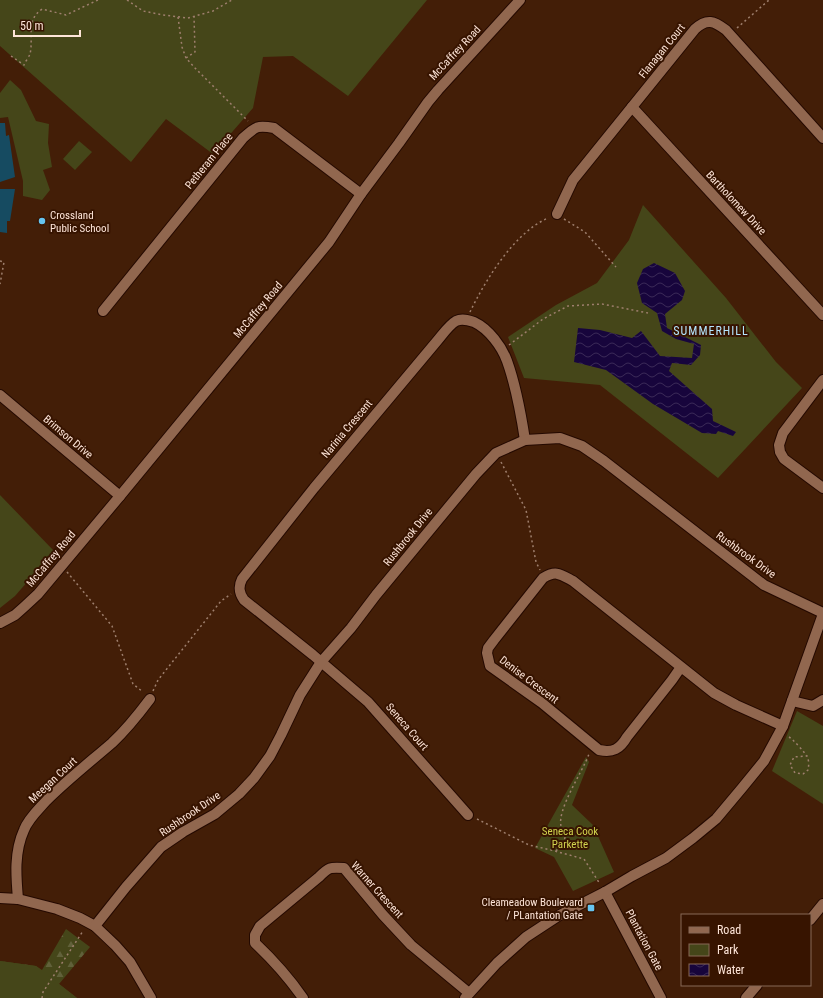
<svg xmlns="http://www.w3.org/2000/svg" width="823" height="998" viewBox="0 0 823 998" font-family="'Roboto Condensed',sans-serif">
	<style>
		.forest { fill: url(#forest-firs) }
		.park { fill: #454619 }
		.water { fill: url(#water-waves) }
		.building { fill: #164b61 }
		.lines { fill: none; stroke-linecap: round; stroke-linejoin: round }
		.minor-casing { stroke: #240900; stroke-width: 12 }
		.path { stroke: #9e7f6d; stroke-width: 1.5; stroke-dasharray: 2 3; stroke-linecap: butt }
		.minor { stroke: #91674f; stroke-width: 10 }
		.poi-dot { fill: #66c4ef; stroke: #371400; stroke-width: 1.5 }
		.labels { text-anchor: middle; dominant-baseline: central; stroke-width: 4; stroke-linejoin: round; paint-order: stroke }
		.street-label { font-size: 11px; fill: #fee5d8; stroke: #371400 }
		.poi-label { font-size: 11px; fill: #fee5d8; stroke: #371400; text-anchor: start }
		.park-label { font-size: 11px; fill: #d1d34e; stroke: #371400 }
		.neighbourhood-label { font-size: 12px; letter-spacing: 1px; fill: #b4e5fd; stroke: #371400 }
	</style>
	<defs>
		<pattern id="forest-firs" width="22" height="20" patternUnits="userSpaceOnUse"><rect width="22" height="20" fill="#454619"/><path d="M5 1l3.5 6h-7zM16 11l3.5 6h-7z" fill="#61613a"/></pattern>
		<pattern id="water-waves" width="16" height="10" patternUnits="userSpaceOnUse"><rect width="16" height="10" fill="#17053c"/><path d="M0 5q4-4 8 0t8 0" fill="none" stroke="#3a2957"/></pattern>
	</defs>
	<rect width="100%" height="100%" fill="#431e07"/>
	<!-- forest -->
	<path class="forest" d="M 66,929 L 90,947 L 59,984 L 77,998 L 0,998 L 0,961 L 36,966 L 42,970 Z"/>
	<!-- park -->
	<g class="park">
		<path d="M 0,0 L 427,0 L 348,96 L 293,56 L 263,57 L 253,108 L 213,154 L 166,119 L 131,162 L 0,46 Z"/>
		<path d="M 10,80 L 21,90 L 36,121 L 49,124 L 48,143 L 52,167 L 43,170 L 50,190 L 42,200 L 23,196 L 23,181 L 8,117 L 0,118 L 0,93 Z"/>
		<path d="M 79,141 L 92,152 L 75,170 L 63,159 Z"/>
		<path d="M 643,205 L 726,298 L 776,362 L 802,388 L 718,478 L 600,385 L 524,378 L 508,337 L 556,305 L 597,283 L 629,240 Z"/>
		<path d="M 0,495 L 54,551 L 15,596 L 0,608 Z"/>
		<path d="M 797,711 L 823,726 L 823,804 L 772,771 Z"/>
		<path d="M 586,757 L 589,762 L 572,805 L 593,825 L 614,872 L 573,891 L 554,857 L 535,848 Z"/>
		<path d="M 0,961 L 36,966 L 77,998 L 0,998 Z"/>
	</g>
	<!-- water -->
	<path class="water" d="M 654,263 L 675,273 L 685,291 L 682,300 L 665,314 L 667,328 L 701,345 L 700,355 L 691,365 L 672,363 L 669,371 L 712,409 L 713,421 L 736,432 L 733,436 L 718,431 L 716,434 L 702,433 L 653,404 L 606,370 L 574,362 L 578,328 L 600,330 L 632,338 L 641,331 L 660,356 L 692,358 L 694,344 L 676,339 L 662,331 L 657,313 L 642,303 L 637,283 L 643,269 Z"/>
	<!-- building -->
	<g class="building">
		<path d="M 0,123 L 5,123 L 6,136 L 9,135 L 15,177 L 0,182 Z"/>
		<path d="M 0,189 L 15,189 L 10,221 L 7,221 L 7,233 L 0,232 Z"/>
	</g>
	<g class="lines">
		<defs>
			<g id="minor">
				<path d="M 632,107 L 823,315"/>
				<path d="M 557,214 L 573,180 L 695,29 C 707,18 714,21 726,30 L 823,138"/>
				<path d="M 103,311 L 243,138 C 256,126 258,125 274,128 L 361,194"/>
				<path d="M 823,380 L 783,433 L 779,445 L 780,452 L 784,459 L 823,488"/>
				<path d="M 0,395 L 120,496"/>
				<path d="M 0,623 L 15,615 L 24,607 L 38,594 L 120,496 L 329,242 L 361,194 L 399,143 L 428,102 L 438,90 L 520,0"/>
				<path d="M 681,667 L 672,680 L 627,737 C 620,749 613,753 599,750 L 542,703 L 490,666 L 487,653 L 488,648 L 494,640 L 543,578 C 556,570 560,574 573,581 L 714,693 L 736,705 L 783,726"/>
				<path d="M 792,701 L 813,706 L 823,700"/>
				<path d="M 468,815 L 368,702 L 313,655 L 244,600 C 239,593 238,587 242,579 L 314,488 L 437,341 C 443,334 449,325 456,321 C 462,318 468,320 474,322 C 489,329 502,347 507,361 C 516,386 521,414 525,440"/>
				<path d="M 605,892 L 661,998"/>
				<path d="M 0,898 L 18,899 L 57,909 L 80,918 L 95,926 L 115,945 L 130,962 L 151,998"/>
				<path d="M 18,899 C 16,876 14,852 24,830 C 28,819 38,810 46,801 C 67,780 90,762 112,743 C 127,729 138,715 150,699"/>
				<path d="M 810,920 L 823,904"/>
				<path d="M 95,926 L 126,887 L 161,847 L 183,832 L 215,814 L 239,794 L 254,778 L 270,756 L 281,735 L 300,695 L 321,662 L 351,628 L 376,595 L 476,474 L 496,453 L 525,440 L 560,438 L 582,446 L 604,461 L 764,585 L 823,613"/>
				<path d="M 303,998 C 289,978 273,960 255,943 L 255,935 L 260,926 L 319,877 C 329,867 330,867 344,868 L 383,915 L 411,945 L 469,993"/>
				<path d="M 465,998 L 497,963 L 526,937 L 558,916 L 605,892 L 632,876 L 666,858 L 693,838 L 716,819 L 742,788 L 764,761 L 783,726 L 823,614"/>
				<path d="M 746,998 L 757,985"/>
			</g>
		</defs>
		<!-- minor casing -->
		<use href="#minor" class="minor-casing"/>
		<!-- path -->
		<g class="path">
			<path d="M 127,0 L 143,11 L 163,15 L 188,18 L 213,11 L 232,0"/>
			<path d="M 178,17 L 182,47 L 186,58 L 195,68 L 248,121"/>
			<path d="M 737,28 L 769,0"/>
			<path d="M 11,56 L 24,65 C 25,62 29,57 30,54 C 34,37 25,21 42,9 L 66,15 L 98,0"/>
			<path d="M 186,58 L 195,52 L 194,16"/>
			<path d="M 564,219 L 585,232 L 616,267"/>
			<path d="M 0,261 L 4,262 L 0,284"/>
			<path d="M 470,312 C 486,279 514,233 548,218"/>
			<path d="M 509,345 L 543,319 L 568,306 L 602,304 L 648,313"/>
			<path d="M 501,462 L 526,510 L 536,562 L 540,570"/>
			<path d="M 67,572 L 112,626 L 133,684 L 143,692"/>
			<path d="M 153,691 L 158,680 L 221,601 L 231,594"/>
			<path d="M 789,737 C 793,739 805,753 807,756 C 809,760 809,766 808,770 L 803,774 L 795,773 L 790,765 L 794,757 L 807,756"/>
			<path d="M 477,819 L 529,845 L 551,850 L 584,859 L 600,884"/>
			<path d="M 556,851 L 564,842 L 566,833 C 565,831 562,828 561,826 C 557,809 583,771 589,754"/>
			<path d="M 42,998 L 43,992 L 83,931"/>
		</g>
		<!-- minor -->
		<use href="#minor" class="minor"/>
	</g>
	<!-- markers -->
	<g class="poi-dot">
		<circle cx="42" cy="221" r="4"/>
		<rect x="587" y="904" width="8" height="8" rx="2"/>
	</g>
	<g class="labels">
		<!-- street labels -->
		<g class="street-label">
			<text transform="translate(662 51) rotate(-51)">Flanagan Court</text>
			<text transform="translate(455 53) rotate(-47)">McCaffrey Road</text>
			<text transform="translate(209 161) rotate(-51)">Petheram Place</text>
			<text transform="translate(736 203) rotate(47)">Bartholomew Drive</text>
			<text transform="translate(258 310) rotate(-50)">McCaffrey Road</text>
			<text transform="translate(347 429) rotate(-50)">Narinia Crescent</text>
			<text transform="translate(68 437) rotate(40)">Brimson Drive</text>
			<text transform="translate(408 537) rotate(-51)">Rushbrook Drive</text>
			<text transform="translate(746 555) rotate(36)">Rushbrook Drive</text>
			<text transform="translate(51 559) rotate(-50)">McCaffrey Road</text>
			<text transform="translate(529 680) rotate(37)">Denise Crescent</text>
			<text transform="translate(407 727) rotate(49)">Seneca Court</text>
			<text transform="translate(53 780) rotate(-43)">Meegan Court</text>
			<text transform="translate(190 814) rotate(-34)">Rushbrook Drive</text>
			<text transform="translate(377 890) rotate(48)">Warner Crescent</text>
			<text transform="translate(644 940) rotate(62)">Plantation Gate</text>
		</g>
		<!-- poi labels -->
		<g class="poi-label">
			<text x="50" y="215">Crossland<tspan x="50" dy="13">Public School</tspan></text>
			<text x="583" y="902" text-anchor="end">Cleameadow Boulevard<tspan x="583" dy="13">/ PLantation Gate</tspan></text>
		</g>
		<!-- park labels -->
		<g class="park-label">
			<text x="570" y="831">Seneca Cook<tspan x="570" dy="13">Parkette</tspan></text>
		</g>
		<!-- neighbourhood labels -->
		<g class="neighbourhood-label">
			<text x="711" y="331">SUMMERHILL</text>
		</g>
	</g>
	<!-- legend -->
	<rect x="681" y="914" width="130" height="72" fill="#371400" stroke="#876856"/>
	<rect x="689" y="927" width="20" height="6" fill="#91674f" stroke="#876856"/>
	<text x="717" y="934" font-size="12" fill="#fee5d8">Road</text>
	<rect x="689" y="944" width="20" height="12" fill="#454619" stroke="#876856"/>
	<text x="717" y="954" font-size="12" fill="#fee5d8">Park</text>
	<rect x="689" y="964" width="20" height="12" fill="url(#water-waves)" stroke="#876856"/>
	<text x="717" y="974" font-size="12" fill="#fee5d8">Water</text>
	<!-- scale -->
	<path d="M14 30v6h66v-6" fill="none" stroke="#fee5d8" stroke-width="2"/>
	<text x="20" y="30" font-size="12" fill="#fee5d8" stroke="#371400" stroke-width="3" paint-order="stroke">50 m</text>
</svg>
